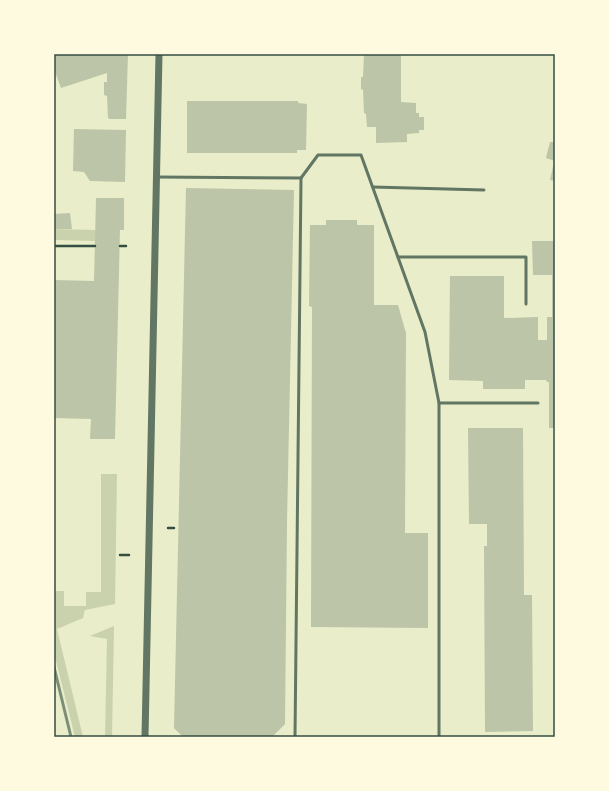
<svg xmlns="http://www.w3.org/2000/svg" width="609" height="791" viewBox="0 0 609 791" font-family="'Fira Sans',sans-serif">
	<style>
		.green { fill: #cad2ad }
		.building { fill: #bcc5a7 }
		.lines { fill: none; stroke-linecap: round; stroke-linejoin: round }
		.path { stroke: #344e41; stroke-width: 2.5 }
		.service { stroke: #617663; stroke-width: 3 }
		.tertiary { stroke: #617663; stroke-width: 7 }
		.rail { stroke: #7c8e77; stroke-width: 3 }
		.neatline { fill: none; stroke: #344e41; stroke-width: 1.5 }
	</style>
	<rect width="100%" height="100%" fill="#e9edc9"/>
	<!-- green -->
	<g class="green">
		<path d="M 54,229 L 96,230 L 95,241 L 54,240 Z"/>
		<path d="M 101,474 L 117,474 L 115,604 L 85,610 L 83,618 L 57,629 L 83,737 L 75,737 L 54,653 L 54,591 L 64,591 L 64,606 L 86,606 L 86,592 L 101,592 Z"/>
		<path d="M 114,626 L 112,737 L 105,737 L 107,639 L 90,636 Z"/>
	</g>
	<!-- building -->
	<g class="building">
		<path d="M 54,54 L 128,54 L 126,119 L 110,119 L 108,118 L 107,96 L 104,95 L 104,82 L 107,82 L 107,73 L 61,88 L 54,69 Z"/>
		<path d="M 364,54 L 401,54 L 401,102 L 416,103 L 416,113 L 419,113 L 419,117 L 424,117 L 424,130 L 419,130 L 419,133 L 407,134 L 407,142 L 376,143 L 376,127 L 367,127 L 366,114 L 364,113 L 363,89 L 361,90 L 361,77 L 363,77 Z"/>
		<path d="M 187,101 L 298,101 L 298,103 L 307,104 L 306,150 L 297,150 L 297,153 L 187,153 Z"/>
		<path d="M 74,129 L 126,130 L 125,182 L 90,181 L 84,172 L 73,171 Z"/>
		<path d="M 550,142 L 555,142 L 555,161 L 546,158 Z"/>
		<path d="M 554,162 L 555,163 L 555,181 L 550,180 Z"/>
		<path d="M 186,188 L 294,190 L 287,522 L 285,724 L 272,737 L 183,737 L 174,728 Z"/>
		<path d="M 96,198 L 124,198 L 124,230 L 120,230 L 115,439 L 90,439 L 91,419 L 54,418 L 54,280 L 94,281 Z"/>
		<path d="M 70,213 L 72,229 L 54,229 L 54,214 Z"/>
		<path d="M 326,220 L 357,220 L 357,225 L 374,225 L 374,305 L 398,305 L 406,333 L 405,533 L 428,533 L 428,628 L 311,627 L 312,307 L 309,306 L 310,225 L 326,225 Z"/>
		<path d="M 532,241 L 555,241 L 555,428 L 549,428 L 549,382 L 547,382 L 546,380 L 525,380 L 525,389 L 483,389 L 483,381 L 449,380 L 450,276 L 504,276 L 504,318 L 538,317 L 538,340 L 547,340 L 547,317 L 552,317 L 552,275 L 533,275 Z"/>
		<path d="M 468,428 L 523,428 L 524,595 L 532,595 L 533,731 L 485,732 L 484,546 L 487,546 L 487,524 L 469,524 Z"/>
	</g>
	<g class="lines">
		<!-- path -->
		<g class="path">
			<path d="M 54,246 L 95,246"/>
			<path d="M 120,246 L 126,246"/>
			<path d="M 168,528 L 174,528"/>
			<path d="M 120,555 L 129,555"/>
		</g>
		<!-- service -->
		<g class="service">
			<path d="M 157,177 L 301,178 L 318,155 L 361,155 L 425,332 L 439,403 L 439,737"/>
			<path d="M 373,187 L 484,190"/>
			<path d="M 398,257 L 526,257 L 526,304"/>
			<path d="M 439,403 L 538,403"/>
			<path d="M 295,737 L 301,178"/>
		</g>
		<!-- tertiary -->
		<path class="tertiary" d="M 145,737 L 159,54"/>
		<!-- rail -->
		<path class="rail" d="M 54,667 L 71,737"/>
	</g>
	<!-- border -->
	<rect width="609" height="791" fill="none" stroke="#fefae0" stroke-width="110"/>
	<rect x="55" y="55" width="499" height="681" class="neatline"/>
</svg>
